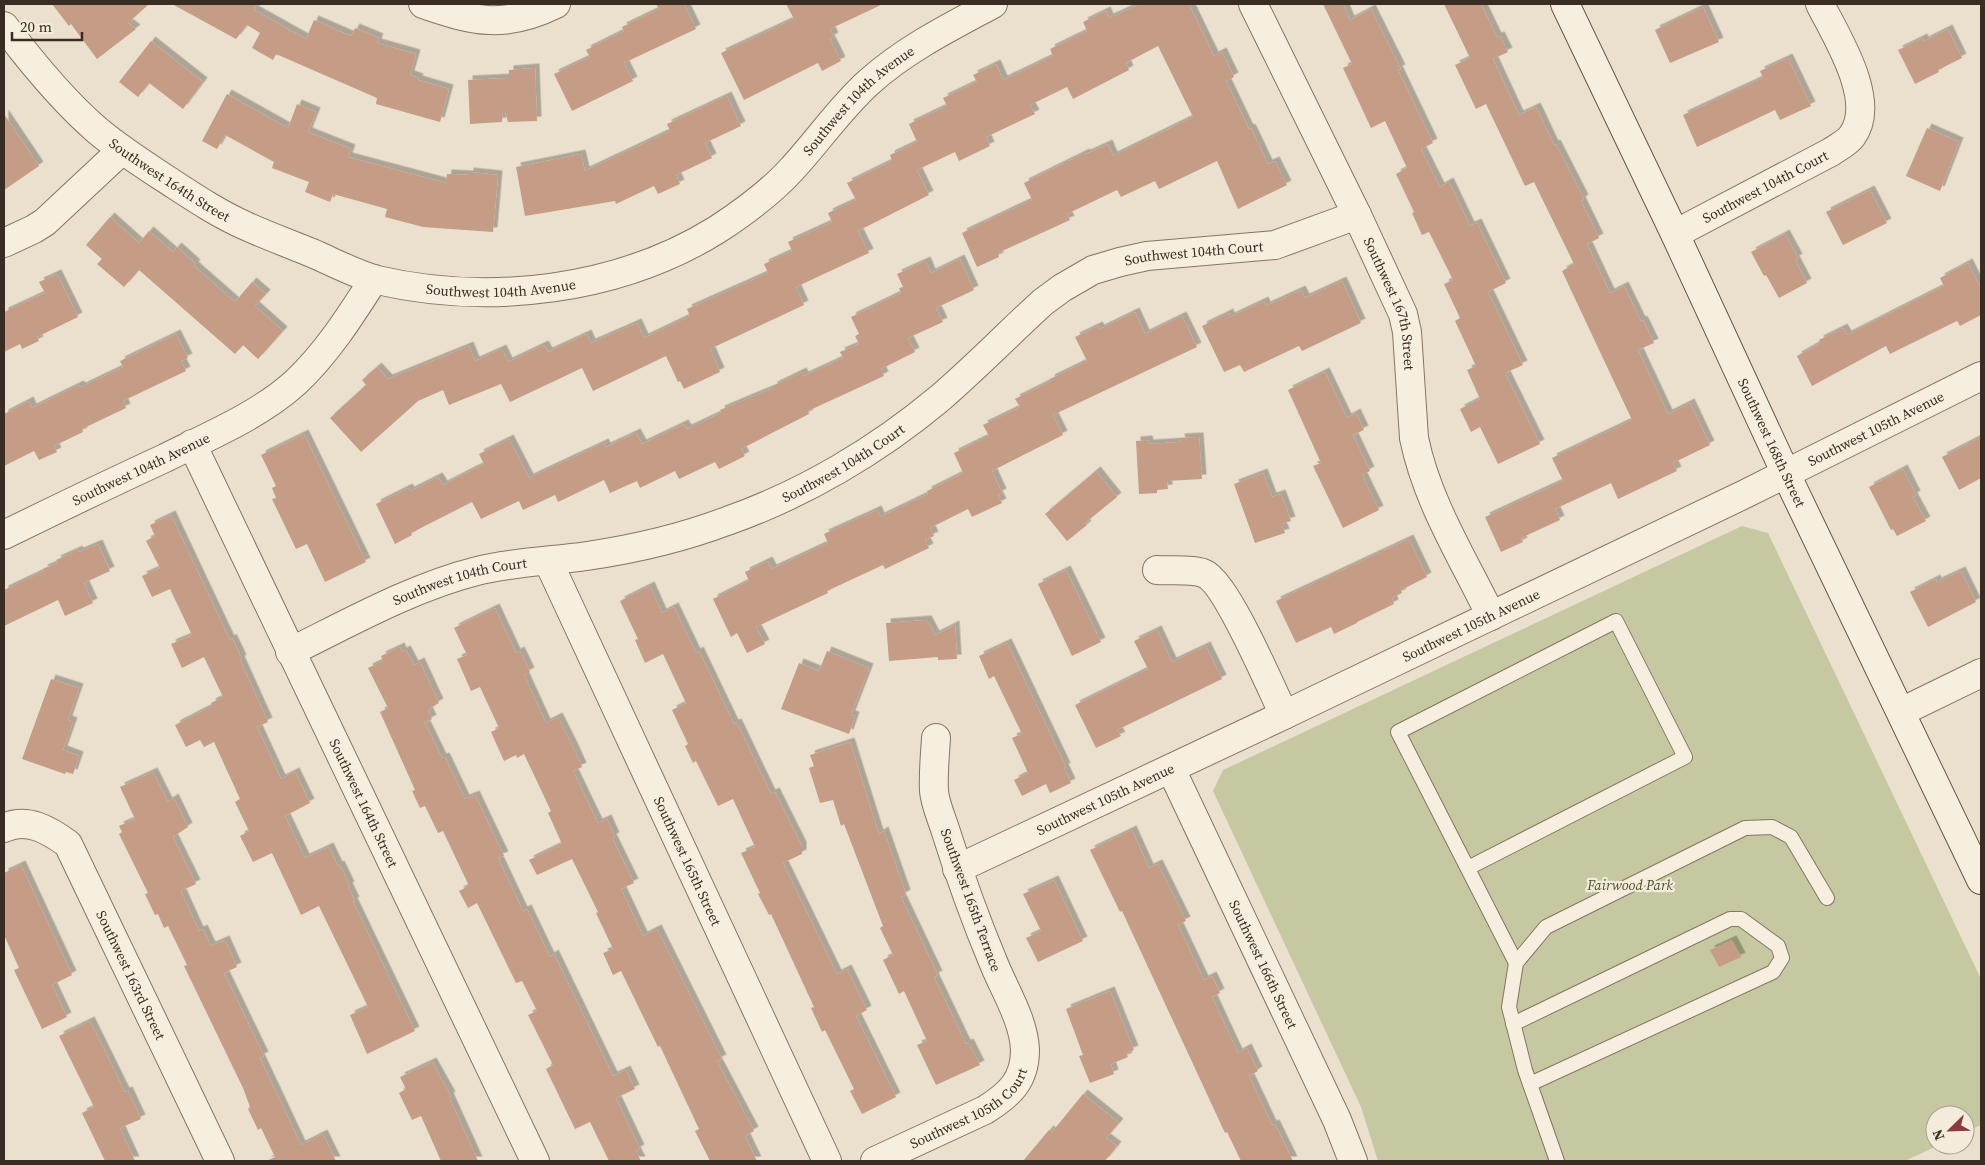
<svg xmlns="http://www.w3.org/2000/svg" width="1985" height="1165" viewBox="0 0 1985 1165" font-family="'Source Serif 4',serif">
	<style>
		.green { fill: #c6c8a1 }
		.building { fill: #c59d87; filter: url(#shadow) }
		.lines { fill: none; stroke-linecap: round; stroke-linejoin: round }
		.lane-casing { stroke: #877462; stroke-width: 16 }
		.street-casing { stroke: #877462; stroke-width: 30 }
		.secondary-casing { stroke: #695545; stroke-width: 30 }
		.lane { stroke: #f6eedf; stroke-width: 14 }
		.street { stroke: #f6eedf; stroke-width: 28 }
		.secondary { stroke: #f6eedf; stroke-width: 28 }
		.labels { text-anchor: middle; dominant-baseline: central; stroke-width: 4.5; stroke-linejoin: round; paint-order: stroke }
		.street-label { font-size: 14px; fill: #392d23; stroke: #f3ebdb }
		.park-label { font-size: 14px; font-style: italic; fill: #4b532c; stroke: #f3ebdb }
	</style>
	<defs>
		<filter id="shadow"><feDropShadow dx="4.5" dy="-4.5" stdDeviation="0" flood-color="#0004"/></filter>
	</defs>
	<rect width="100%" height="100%" fill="#ebe0cd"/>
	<!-- green -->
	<path class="green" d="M 1742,526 L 1768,533 L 1981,979 L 1981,1125 L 1965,1132 L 1965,1115 L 1935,1115 L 1935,1145 L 1939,1145 L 1905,1161 L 1378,1161 L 1361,1107 L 1213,791 L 1223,770 Z"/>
	<!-- building -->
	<g class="building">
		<path d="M 52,4 L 149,4 L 128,23 L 136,29 L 97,59 L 71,24 L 69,26 Z"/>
		<path d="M 172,4 L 257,4 L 254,10 L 306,39 L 314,20 L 351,36 L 355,28 L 379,38 L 377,43 L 416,54 L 410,75 L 419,78 L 418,80 L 449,89 L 440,122 L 376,104 L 377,98 L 276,54 L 273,60 L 252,48 L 260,33 L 247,25 L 236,39 Z"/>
		<path d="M 656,4 L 684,4 L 696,29 L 624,63 L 633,81 L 572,111 L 554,74 L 590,57 L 586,50 L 624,31 L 622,27 L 659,9 Z"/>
		<path d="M 786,4 L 883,4 L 830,29 L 834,37 L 830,39 L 841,61 L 822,71 L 818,63 L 744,100 L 721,53 L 794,19 Z"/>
		<path d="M 1140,4 L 1189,4 L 1214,56 L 1222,52 L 1234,77 L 1226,81 L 1249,129 L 1251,128 L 1268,164 L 1275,161 L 1287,185 L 1238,209 L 1217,161 L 1159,189 L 1155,181 L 1121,197 L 1117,190 L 1067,214 L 1070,220 L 998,253 L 999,257 L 977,267 L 962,233 L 1032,200 L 1024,183 L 1085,153 L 1086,154 L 1108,144 L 1113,156 L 1193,117 L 1158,46 L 1126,63 L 1129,70 L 1073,99 L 1067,87 L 1030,105 L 1035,114 L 986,137 L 990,146 L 959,161 L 955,152 L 917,170 L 929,195 L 858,231 L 869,253 L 796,287 L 804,305 L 710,349 L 720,372 L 684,389 L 680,381 L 678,382 L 666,356 L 593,391 L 582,368 L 510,402 L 501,384 L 449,405 L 443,390 L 418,401 L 361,452 L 330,418 L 366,385 L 362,380 L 377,367 L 388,379 L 469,346 L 475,361 L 502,349 L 508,362 L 544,345 L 548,352 L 587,334 L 591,343 L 637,323 L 644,338 L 690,316 L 687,309 L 768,273 L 764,264 L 792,251 L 788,242 L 832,222 L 828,213 L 856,200 L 847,183 L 892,161 L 890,155 L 917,142 L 909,124 L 947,106 L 943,98 L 977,82 L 973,75 L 996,64 L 1003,80 L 1053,56 L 1050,49 L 1087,31 L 1083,22 L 1106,11 L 1109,18 Z"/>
		<path d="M 1323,4 L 1343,4 L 1350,20 L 1371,9 L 1401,69 L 1398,70 L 1433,143 L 1421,149 L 1440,187 L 1449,182 L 1470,226 L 1477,223 L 1506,283 L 1488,292 L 1523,365 L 1505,373 L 1540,444 L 1498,464 L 1480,427 L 1471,432 L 1460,409 L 1480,399 L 1467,370 L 1476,366 L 1455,321 L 1460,318 L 1444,284 L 1453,280 L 1429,232 L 1422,235 L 1412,213 L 1414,212 L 1396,174 L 1407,168 L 1385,121 L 1371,128 L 1343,68 L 1352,64 Z"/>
		<path d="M 1444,4 L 1481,4 L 1497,37 L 1500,36 L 1508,52 L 1493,59 L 1519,115 L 1536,107 L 1554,145 L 1556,144 L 1584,199 L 1581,201 L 1599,238 L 1587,244 L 1610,293 L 1624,286 L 1641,321 L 1643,320 L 1654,343 L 1638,350 L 1668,414 L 1690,403 L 1710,445 L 1673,463 L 1677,471 L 1618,499 L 1611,483 L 1555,509 L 1560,520 L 1521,538 L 1523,542 L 1501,552 L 1485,517 L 1563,481 L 1552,458 L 1632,420 L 1562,271 L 1574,264 L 1534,182 L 1525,186 L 1486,104 L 1476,109 L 1455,65 L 1470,58 Z"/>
		<path d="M 1703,7 L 1719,42 L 1670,63 L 1655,30 Z"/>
		<path d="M 1948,29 L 1962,58 L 1938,70 L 1939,72 L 1915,84 L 1898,50 L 1923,38 L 1924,41 Z"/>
		<path d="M 151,41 L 203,82 L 183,109 L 149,83 L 138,97 L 119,82 Z"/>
		<path d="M 1788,58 L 1811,106 L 1780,120 L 1775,110 L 1697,147 L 1683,115 L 1763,78 L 1760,71 Z"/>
		<path d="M 535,68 L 537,121 L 508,122 L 505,111 L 503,111 L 502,122 L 470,124 L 468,80 L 509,78 L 509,70 Z"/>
		<path d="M 227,94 L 288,128 L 297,104 L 316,112 L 308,132 L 351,149 L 348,157 L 446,183 L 447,174 L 469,175 L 469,172 L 498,175 L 493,232 L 423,227 L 385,217 L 387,209 L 333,194 L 330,202 L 305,192 L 309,182 L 272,168 L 274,162 L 225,135 L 217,149 L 202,141 Z"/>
		<path d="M 727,96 L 741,126 L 705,143 L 712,158 L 676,175 L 680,184 L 658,194 L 654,186 L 616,204 L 615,201 L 525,216 L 516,167 L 581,154 L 585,171 L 670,131 L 667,124 Z"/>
		<path d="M 4,114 L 39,166 L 4,190 Z"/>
		<path d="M 1927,128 L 1959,142 L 1940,191 L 1906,176 Z"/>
		<path d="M 1870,190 L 1887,223 L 1843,245 L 1826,212 Z"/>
		<path d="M 110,217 L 139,243 L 149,231 L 173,252 L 177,247 L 196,264 L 194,266 L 235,302 L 252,282 L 266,294 L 255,306 L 283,331 L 258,359 L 243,345 L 235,354 L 139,270 L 124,287 L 97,264 L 102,259 L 86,245 Z"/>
		<path d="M 1785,234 L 1798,258 L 1795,260 L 1807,283 L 1779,298 L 1766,275 L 1764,276 L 1751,252 Z"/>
		<path d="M 960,259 L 974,290 L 936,308 L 943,322 L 908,338 L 915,352 L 881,369 L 884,376 L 808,411 L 809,414 L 741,449 L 745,456 L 719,469 L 715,462 L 679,479 L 675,471 L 640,488 L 637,481 L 610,493 L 604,480 L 558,502 L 555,495 L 523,510 L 519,501 L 481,519 L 472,502 L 411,533 L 412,535 L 395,544 L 376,504 L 408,488 L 410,491 L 438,477 L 443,485 L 484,464 L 479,454 L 509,439 L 529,478 L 604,443 L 606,447 L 636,433 L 642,444 L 684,424 L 687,429 L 721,413 L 720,410 L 773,388 L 773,386 L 802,372 L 804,376 L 843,358 L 840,352 L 859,344 L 855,336 L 859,334 L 851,317 L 901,293 L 899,288 L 903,287 L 897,274 L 926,261 L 931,273 Z"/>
		<path d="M 1968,263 L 1981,289 L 1981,315 L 1960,326 L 1957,321 L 1890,354 L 1886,346 L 1812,386 L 1797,356 L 1820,343 L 1819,340 L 1843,328 L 1847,335 L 1944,286 L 1940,278 Z"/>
		<path d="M 57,274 L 78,317 L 37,337 L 39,341 L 22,349 L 20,344 L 4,352 L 4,312 L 45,293 L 39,282 Z"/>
		<path d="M 1342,281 L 1361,323 L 1302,351 L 1299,346 L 1244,372 L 1240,365 L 1224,372 L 1202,326 L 1229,313 L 1230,317 L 1264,301 L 1266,306 L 1301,290 L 1305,298 Z"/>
		<path d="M 1135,312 L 1145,334 L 1182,316 L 1197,347 L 1053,415 L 1063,435 L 992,471 L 1002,493 L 998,495 L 1002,503 L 972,517 L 968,509 L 930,528 L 934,536 L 925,540 L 929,548 L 885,569 L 883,565 L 827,591 L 828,593 L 756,627 L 765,644 L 747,653 L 737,633 L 731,637 L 713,599 L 749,581 L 745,572 L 768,561 L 772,569 L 828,543 L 824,534 L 877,510 L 880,517 L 928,494 L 927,491 L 963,473 L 954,453 L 989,436 L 983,425 L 1020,407 L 1015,399 L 1051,381 L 1050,379 L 1087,361 L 1075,337 L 1098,326 L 1100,329 Z"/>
		<path d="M 176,334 L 188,358 L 181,361 L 186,371 L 123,401 L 126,408 L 82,429 L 83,432 L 54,446 L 57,452 L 39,460 L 34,451 L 4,466 L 4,414 L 29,401 L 32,408 L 79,385 L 81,387 L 123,367 L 120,361 Z"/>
		<path d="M 1325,372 L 1347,418 L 1356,413 L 1364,430 L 1353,435 L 1370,471 L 1362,475 L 1379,510 L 1343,528 L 1313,466 L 1321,463 L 1288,390 Z"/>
		<path d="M 304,434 L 366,562 L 325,582 L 307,544 L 296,549 L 272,499 L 276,498 L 272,488 L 276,486 L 261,455 Z"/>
		<path d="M 1199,437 L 1202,479 L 1167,481 L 1168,489 L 1157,490 L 1157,493 L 1139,494 L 1136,441 L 1148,440 L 1149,444 L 1181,442 L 1180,438 Z"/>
		<path d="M 1981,437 L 1981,478 L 1959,490 L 1942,457 Z"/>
		<path d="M 1903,469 L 1916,495 L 1913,497 L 1926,521 L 1897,536 L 1893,529 L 1891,530 L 1869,487 Z"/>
		<path d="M 1096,471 L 1117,497 L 1085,523 L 1087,525 L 1067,541 L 1045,514 Z"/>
		<path d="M 1263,473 L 1272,497 L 1281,494 L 1291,521 L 1281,524 L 1285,533 L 1255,543 L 1234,484 Z"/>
		<path d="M 171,515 L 230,640 L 232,638 L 242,659 L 240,660 L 268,722 L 257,727 L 281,779 L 295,772 L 310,803 L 285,816 L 305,858 L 329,847 L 338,866 L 340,865 L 350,886 L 348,887 L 355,901 L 353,902 L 415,1031 L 367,1054 L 350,1015 L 368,1007 L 319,906 L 301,915 L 272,853 L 253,862 L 240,836 L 249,831 L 235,802 L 240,799 L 214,742 L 204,747 L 200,740 L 186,747 L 175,725 L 212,706 L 211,703 L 223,697 L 204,657 L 182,668 L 171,644 L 192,635 L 170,589 L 152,597 L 142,576 L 160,568 L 146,541 L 155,536 L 150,525 Z"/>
		<path d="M 1409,539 L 1427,577 L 1401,590 L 1402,593 L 1392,598 L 1394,604 L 1357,622 L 1357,623 L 1334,634 L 1331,627 L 1296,643 L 1276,601 Z"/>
		<path d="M 98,544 L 110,571 L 84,583 L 93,603 L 65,616 L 58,600 L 4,626 L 4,590 L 44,571 L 43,569 L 58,563 L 56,560 L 78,550 L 79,552 Z"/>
		<path d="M 1066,570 L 1101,642 L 1072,656 L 1038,584 Z"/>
		<path d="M 1961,571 L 1976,602 L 1928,627 L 1910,592 L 1936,579 L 1937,582 Z"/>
		<path d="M 650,586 L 662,613 L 674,607 L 696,653 L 699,651 L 734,724 L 737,723 L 771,794 L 775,792 L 802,846 L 802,854 L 783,863 L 837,974 L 847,969 L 867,1010 L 856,1016 L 896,1097 L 862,1114 L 850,1091 L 854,1089 L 825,1030 L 822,1032 L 811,1008 L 814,1007 L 771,914 L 769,915 L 758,894 L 760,893 L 741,853 L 755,847 L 733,799 L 718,806 L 696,761 L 693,763 L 685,746 L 688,744 L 672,710 L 686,703 L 663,654 L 645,663 L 635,640 L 638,639 L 620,601 Z"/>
		<path d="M 495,608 L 516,653 L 520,651 L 530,672 L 524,675 L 546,723 L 558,717 L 574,749 L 582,767 L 573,771 L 598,823 L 607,819 L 615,837 L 612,838 L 634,883 L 621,889 L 643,936 L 657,929 L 722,1059 L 717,1061 L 754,1131 L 745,1136 L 757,1161 L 710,1161 L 695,1131 L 699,1129 L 660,1046 L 658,1047 L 621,971 L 613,975 L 603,953 L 613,949 L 596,913 L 598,912 L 572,859 L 537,875 L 529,860 L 562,844 L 548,813 L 551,811 L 524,754 L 517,758 L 516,755 L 504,761 L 491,732 L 499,728 L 480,687 L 471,691 L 457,659 L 467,655 L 454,628 Z"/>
		<path d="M 927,620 L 935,635 L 955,625 L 957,659 L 938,660 L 938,657 L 889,661 L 886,623 Z"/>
		<path d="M 1157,630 L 1172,662 L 1206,646 L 1222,679 L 1117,730 L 1121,736 L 1096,748 L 1075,705 L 1148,669 L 1134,641 Z"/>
		<path d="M 1007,643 L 1066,767 L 1064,768 L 1071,783 L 1050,793 L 1046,784 L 1022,796 L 1014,780 L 1028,773 L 1012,738 L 1022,734 L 994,676 L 989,679 L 979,656 Z"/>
		<path d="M 400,647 L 402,652 L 406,650 L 414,665 L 420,662 L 439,703 L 430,708 L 431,710 L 428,711 L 432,719 L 425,723 L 442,758 L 445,757 L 465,799 L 475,795 L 504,856 L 498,858 L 523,911 L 527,909 L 550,957 L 554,954 L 613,1076 L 626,1070 L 635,1089 L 616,1098 L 640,1149 L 636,1151 L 641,1161 L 609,1161 L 590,1122 L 575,1129 L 546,1069 L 553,1065 L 528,1015 L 537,1011 L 522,981 L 516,983 L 477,903 L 468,908 L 459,891 L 469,886 L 443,831 L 438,833 L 425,806 L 420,808 L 412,791 L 415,790 L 380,712 L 388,708 L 368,668 L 383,661 L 381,656 Z"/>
		<path d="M 827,651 L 869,668 L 851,715 L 855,716 L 849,734 L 781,709 L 799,663 L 819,671 Z"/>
		<path d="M 51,679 L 79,688 L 68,720 L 73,722 L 63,750 L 79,756 L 73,774 L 66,772 L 65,774 L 22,759 Z"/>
		<path d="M 850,742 L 879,834 L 884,831 L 906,894 L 901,897 L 938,975 L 934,977 L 966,1044 L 969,1043 L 980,1065 L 936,1085 L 917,1045 L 927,1041 L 904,991 L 899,994 L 883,960 L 893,955 L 880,928 L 883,926 L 844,824 L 841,826 L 833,800 L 820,803 L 809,768 L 814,766 L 810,755 Z"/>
		<path d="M 153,772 L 168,802 L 174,798 L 188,827 L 173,837 L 196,884 L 181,891 L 199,931 L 203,929 L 211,946 L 225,940 L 237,967 L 224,973 L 264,1056 L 260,1058 L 301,1145 L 323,1134 L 336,1161 L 266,1161 L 275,1157 L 261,1128 L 258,1130 L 248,1109 L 250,1107 L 243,1088 L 184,966 L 187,965 L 168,926 L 164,928 L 158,914 L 155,915 L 145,894 L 148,893 L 119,834 L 122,832 L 119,826 L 135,819 L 120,787 Z"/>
		<path d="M 1132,830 L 1149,868 L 1158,864 L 1186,921 L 1178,925 L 1204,980 L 1212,976 L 1220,993 L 1212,997 L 1238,1053 L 1247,1048 L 1258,1071 L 1249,1076 L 1272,1125 L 1275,1124 L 1293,1161 L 1241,1161 L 1227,1132 L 1225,1133 L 1122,911 L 1120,912 L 1090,850 Z"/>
		<path d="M 21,865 L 72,975 L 52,985 L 67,1017 L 42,1029 L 14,970 L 19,968 L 4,935 L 4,873 Z"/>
		<path d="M 1054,880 L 1083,941 L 1038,962 L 1026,938 L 1041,931 L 1023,894 Z"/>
		<path d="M 1732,940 L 1741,957 L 1719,967 L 1710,950 Z"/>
		<path d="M 1110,991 L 1134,1050 L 1126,1053 L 1128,1057 L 1111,1064 L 1114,1074 L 1090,1083 L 1079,1056 L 1083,1055 L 1066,1009 Z"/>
		<path d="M 90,1021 L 125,1092 L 128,1091 L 141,1119 L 120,1128 L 135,1161 L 105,1161 L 82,1113 L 94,1107 L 59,1036 Z"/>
		<path d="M 432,1062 L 451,1096 L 449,1097 L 478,1161 L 441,1161 L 421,1116 L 412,1120 L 399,1093 L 406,1089 L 400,1077 Z"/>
		<path d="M 1083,1094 L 1119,1123 L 1106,1138 L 1117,1146 L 1105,1161 L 1023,1161 L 1049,1130 L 1052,1132 Z"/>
	</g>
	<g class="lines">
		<defs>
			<g id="lane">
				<path d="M 1468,868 L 1685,757 L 1616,621 L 1398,732 L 1516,963"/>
				<path d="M 1513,1024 L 1730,919 L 1741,919 L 1778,946 L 1782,958 L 1773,972 L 1530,1084"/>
				<path d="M 1557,1161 L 1525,1070 L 1509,1007 L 1516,963 L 1546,927 L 1745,828 L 1772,827 L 1791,837 L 1827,898"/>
			</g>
			<g id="street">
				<path d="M 423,4 C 475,22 505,29 556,4"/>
				<path id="s1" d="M 1253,4 L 1357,215 L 1403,314 L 1407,332 L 1414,438 C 1427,502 1463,558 1491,616"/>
				<path id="s2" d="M 4,26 C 32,63 63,101 98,131 C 122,151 149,168 175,185 C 198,200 221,215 246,226 C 268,236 290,244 312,253 C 333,262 355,274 377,280 C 490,306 619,291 718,229 C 744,212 770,193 791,170 C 818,141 840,108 869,82 C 906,49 950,27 993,4"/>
				<path id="s3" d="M 1675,234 L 1831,152 C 1838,147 1847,143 1852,136 C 1878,101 1836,36 1820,4"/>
				<path d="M 4,243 L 34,229 L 45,222 L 122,150"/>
				<path id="s4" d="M 192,444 L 535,1161"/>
				<path id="s5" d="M 4,535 C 57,509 111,483 165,458 C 209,436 260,415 296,382 C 327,353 351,315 374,279"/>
				<path id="s6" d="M 548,561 L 827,1161"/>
				<path d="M 1157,570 C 1170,571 1191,569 1203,573 C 1226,581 1272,690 1284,715"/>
				<path id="s7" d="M 290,652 C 349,623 413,587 477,571 C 513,562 551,561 587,556 C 635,549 682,538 727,521 C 804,494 878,450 940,398 C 976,367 1009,333 1043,302 L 1062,288 L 1093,270 L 1120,262 L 1147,256 L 1275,245 L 1357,215"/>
				<path d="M 1901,712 L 1981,673"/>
				<path id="s8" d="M 1171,769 L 1337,1120 L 1353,1161"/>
				<path id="s9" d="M 4,828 C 27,817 49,830 68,844 L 220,1161"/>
				<path id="s10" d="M 957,869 L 1284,715 L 1745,494 L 1981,376"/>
				<path id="s11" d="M 875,1161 L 985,1110 C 1009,1095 1025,1081 1025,1050 C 1024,1021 1005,991 994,964 C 976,921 960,877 946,832 C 942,819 935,804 934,791 C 933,774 935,755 936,738"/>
			</g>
			<g id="secondary">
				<path id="s12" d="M 1565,4 L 1675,234 L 1786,474 L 1981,880"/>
			</g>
		</defs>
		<!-- lane casing -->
		<use href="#lane" class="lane-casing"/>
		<!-- street casing -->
		<use href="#street" class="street-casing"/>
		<!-- secondary casing -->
		<use href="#secondary" class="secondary-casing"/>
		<!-- lane -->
		<use href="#lane" class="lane"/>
		<!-- street -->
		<use href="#street" class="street"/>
		<!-- secondary -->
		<use href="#secondary" class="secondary"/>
	</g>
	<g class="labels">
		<!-- street labels -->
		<g class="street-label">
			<text stroke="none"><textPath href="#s2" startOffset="1004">Southwest 104th Avenue</textPath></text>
			<text stroke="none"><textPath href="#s2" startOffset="228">Southwest 164th Street</textPath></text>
			<text stroke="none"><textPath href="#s3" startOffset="102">Southwest 104th Court</textPath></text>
			<text stroke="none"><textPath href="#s7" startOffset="1010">Southwest 104th Court</textPath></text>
			<text stroke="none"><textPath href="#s2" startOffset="584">Southwest 104th Avenue</textPath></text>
			<text stroke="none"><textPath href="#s1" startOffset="331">Southwest 167th Street</textPath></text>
			<text stroke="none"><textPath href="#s10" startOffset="1019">Southwest 105th Avenue</textPath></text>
			<text stroke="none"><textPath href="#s12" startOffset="485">Southwest 168th Street</textPath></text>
			<text stroke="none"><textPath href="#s7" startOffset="590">Southwest 104th Court</textPath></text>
			<text stroke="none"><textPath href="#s5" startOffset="152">Southwest 104th Avenue</textPath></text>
			<text stroke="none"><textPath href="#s7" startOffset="185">Southwest 104th Court</textPath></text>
			<text stroke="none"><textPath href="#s10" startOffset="569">Southwest 105th Avenue</textPath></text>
			<text stroke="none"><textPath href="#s10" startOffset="164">Southwest 105th Avenue</textPath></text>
			<text stroke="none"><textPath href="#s4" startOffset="398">Southwest 164th Street</textPath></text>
			<text stroke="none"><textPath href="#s6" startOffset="331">Southwest 165th Street</textPath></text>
			<text transform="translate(971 900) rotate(70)">Southwest 165th Terrace</text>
			<text stroke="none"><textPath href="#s8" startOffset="216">Southwest 166th Street</textPath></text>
			<text stroke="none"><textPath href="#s9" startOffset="215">Southwest 163rd Street</textPath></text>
			<text stroke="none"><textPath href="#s11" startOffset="109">Southwest 105th Court</textPath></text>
		</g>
		<!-- park labels -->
		<g class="park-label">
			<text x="1630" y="885">Fairwood Park</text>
		</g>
	</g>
	<!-- border -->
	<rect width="1985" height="1165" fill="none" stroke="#392d23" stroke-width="10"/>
	<!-- north arrow -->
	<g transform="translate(1950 1130) rotate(247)"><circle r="24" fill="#f3ebdb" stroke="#a99f91"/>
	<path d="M0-4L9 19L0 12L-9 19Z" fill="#8f383d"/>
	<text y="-8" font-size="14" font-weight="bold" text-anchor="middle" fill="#392d23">N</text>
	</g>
	<!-- scale -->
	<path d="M12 32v8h70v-8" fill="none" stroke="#392d23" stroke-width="2.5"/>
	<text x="20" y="32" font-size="15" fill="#392d23" stroke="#f3ebdb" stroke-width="4" paint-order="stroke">20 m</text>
</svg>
